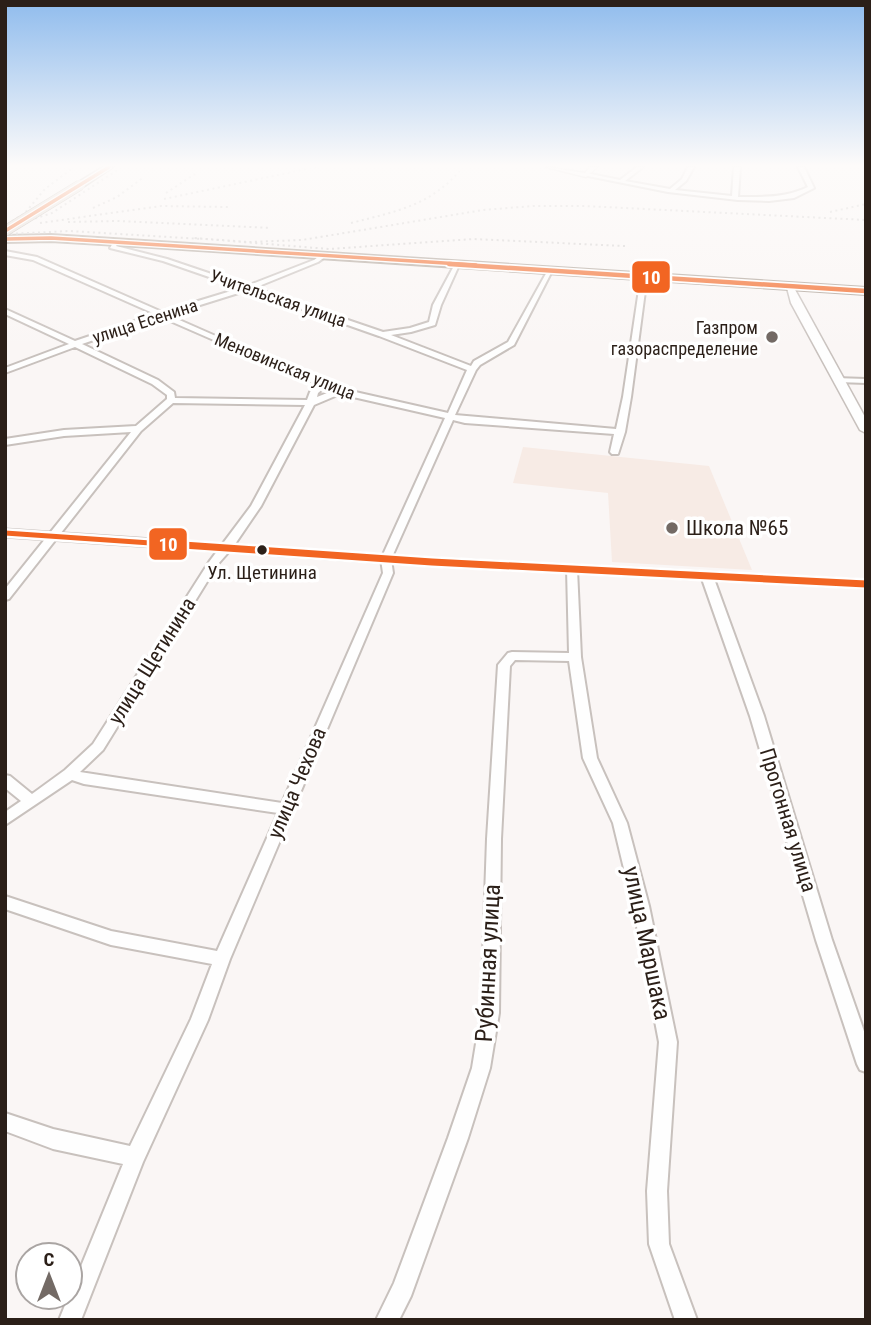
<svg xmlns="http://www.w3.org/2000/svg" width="871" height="1325" viewBox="0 0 871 1325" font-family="'Roboto Condensed',sans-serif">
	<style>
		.education { fill: #f7ebe5 }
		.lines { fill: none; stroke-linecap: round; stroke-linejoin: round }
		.minor-casing { stroke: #c8c1bd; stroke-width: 4 }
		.tertiary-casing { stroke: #c8c1bd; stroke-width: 3 }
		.primary-casing { stroke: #ab9f94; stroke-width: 4 }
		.trunk-casing { stroke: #ab9f94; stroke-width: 3 }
		.minor { fill: #fefefe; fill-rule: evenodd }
		.tertiary { fill: #fefefe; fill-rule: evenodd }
		.primary { fill: #e8e2dc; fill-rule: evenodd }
		.trunk { fill: #e0d8d0; fill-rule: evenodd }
		.rail { stroke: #cfcccb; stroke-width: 2; stroke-dasharray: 2 3.5; stroke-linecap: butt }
		.trunk-bridge-casing { stroke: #ab9f94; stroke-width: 11; stroke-linecap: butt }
		.trunk-bridge { stroke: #e0d8d0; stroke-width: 10 }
		.bus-1-far3-casing { stroke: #fff; stroke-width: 6 }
		.bus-1-far2-casing { stroke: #fff; stroke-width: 8 }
		.bus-1-far1-casing { stroke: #fff; stroke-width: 10 }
		.bus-1-casing { stroke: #fff; stroke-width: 12 }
		.bus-1-far3 { stroke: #f26522; stroke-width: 3.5 }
		.bus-1-far2 { stroke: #f26522; stroke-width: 4.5 }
		.bus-1-far1 { stroke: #f26522; stroke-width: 5 }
		.bus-1 { stroke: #f26522; stroke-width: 7 }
		.poi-dot { fill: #736a65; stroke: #fff; stroke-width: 2.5 }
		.bus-dot { fill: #2b1f18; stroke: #fff; stroke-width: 2.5 }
		.labels { text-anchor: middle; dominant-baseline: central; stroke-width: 7; stroke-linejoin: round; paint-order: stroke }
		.far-street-label { font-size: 18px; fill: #2b1f18; stroke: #fff }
		.far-poi-label { font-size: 18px; fill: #2b1f18; stroke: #fff; text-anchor: end }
		.bus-label { font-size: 19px; fill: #2b1f18; stroke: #fff }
		.poi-label { font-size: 21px; fill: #2b1f18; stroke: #fff; text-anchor: start }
		.street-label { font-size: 21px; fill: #2b1f18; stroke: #fff }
		.near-street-label { font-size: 24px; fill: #2b1f18; stroke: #fff }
		.line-badge { stroke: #fff; stroke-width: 2.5 }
		.badge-label { font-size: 19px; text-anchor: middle; font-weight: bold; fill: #fff }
	</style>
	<rect width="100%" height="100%" fill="#faf6f5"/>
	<!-- education -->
	<path class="education" d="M 523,447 L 709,466 L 752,570 L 612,562 L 608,493 L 513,483 Z"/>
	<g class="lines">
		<defs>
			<g id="minor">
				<path d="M 637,167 L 643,167 L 625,181 L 670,189 L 682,179 L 688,167 L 694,167 L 686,181 L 675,190 L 732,196 L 734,167 L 740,167 L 738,197 C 763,197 785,198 808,187 L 798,167 L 804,167 L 814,188 L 794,198 L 769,201 L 738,200 L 668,192 L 583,175 L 586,173 L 620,180 Z"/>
				<path d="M 114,241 L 119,242 L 116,246 L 167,259 L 247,286 L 314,260 L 321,255 L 325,255 L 325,257 L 318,262 L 254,288 L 383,332 L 410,328 L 429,322 L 433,305 L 455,264 L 460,263 L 441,305 L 435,325 L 411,332 L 391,335 L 471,366 L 474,361 L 508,342 L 548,270 L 553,269 L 514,345 L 480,365 L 476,370 L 455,415 L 616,429 L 623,397 L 641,276 L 644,274 L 647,276 L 631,397 L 625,432 L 618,454 L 612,454 L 610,452 L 614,434 L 465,423 L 453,420 L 391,559 L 393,573 L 230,959 L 208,1020 L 143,1162 L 81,1320 L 59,1320 L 123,1164 L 53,1149 L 5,1131 L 5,1113 L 53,1129 L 130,1146 L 191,1019 L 212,964 L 111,945 L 5,909 L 5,896 L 111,931 L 217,951 L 278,813 L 84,784 L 72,780 L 5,825 L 5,812 L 21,801 L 5,788 L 5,775 L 10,776 L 32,794 L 65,770 L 93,744 L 209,562 L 251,506 L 305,405 L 173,403 L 141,431 L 9,599 L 5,600 L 5,589 L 131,432 L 64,436 L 5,445 L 5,439 L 64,430 L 136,426 L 167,399 L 167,395 L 152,384 L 75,347 L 5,373 L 5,368 L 69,344 L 5,314 L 5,309 L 75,341 L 155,314 L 33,260 L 5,255 L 5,251 L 37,257 L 162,312 L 241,288 L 163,261 L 110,248 ZM 248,290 L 379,336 L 467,370 L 448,413 L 342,389 L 279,364 L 168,315 ZM 161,317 L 317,385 L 310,392 L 307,400 L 175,398 L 174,392 L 158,380 L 82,344 ZM 324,388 L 332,391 L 317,397 L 318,393 ZM 340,394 L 445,418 L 381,559 L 383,573 L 282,803 L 80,772 L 103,750 L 218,564 L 233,547 L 261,506 L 314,405 Z"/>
				<path d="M 835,378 L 866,379 L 866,383 L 838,382 L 835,382 Z"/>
				<path d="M 572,566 L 577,569 L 581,657 L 597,758 L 627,823 L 649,906 L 677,1042 L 667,1191 L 669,1244 L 697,1320 L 675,1320 L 649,1244 L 647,1191 L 659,1042 L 633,906 L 613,823 L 583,758 L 569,661 L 515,660 L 510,666 L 501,839 L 499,1013 L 490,1068 L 468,1138 L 411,1296 L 399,1320 L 376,1320 L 394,1283 L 448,1138 L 472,1068 L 481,1013 L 487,839 L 498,665 L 508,653 L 512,652 L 569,653 L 567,569 Z"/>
				<path d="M 707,573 L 713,576 L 764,716 L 832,940 L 866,1037 L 866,1072 L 860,1070 L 857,1064 L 816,940 L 750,716 L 701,576 Z"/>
			</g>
			<g id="tertiary">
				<path d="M 546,167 L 585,173 L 590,167 L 597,167 L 586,177 Z"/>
				<path d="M 786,284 L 793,286 L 866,419 L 866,433 L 860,430 L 791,303 Z"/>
				<path d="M 5,529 L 432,558 L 866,580 L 866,588 L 432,566 L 5,537 Z"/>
			</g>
			<path id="primary" d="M 51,235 L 866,288 L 866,294 L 152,247 L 51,241 L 5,242 L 5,236 Z"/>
			<path id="trunk" d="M 103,167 L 113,167 L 83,187 L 77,187 L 77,183 Z"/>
		</defs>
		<!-- minor casing -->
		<use href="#minor" class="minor-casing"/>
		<!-- tertiary casing -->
		<use href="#tertiary" class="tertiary-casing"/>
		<!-- primary casing -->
		<use href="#primary" class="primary-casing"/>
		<!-- trunk casing -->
		<use href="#trunk" class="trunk-casing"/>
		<!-- minor -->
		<use href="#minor" class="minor"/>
		<!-- tertiary -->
		<use href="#tertiary" class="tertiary"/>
		<!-- primary -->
		<use href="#primary" class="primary"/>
		<!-- trunk -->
		<use href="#trunk" class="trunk"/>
		<!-- rail -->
		<g class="rail">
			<path d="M 166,193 L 198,172"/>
			<path d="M 164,199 L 316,167"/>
			<path d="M 93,208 L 117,197 L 144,177"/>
			<path d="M 830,212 L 866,204"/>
			<path d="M 12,221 L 24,214 L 45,189 L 74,167"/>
			<path d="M 68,222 L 117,221 L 271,228"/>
			<path d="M 40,223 L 161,206 L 228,207"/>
			<path d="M 351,223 C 397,211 431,206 463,167"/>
			<path d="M 9,227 L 52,213 L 122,167"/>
			<path d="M 5,234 L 70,231 L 202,239"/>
			<path d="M 625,246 L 473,239 L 329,249 L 193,238 L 249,242 L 302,240 L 483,210 L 533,206 L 585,206 L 866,220"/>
		</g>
		<defs>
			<path id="trunk-bridge" d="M 5,231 L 80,185"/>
		</defs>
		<!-- trunk-bridge casing -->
		<use href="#trunk-bridge" class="trunk-bridge-casing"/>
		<!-- trunk-bridge -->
		<use href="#trunk-bridge" class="trunk-bridge"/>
		<defs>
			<g id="bus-1-far3">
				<path d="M 5,231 L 109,167"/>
				<path d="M 5,239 L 51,238 L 476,265"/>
			</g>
			<path id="bus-1-far2" d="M 449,264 L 866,291"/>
			<path id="bus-1-far1" d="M 5,533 L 209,547"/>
			<path id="bus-1" d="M 183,545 L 432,562 L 866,584"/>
		</defs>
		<!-- bus-1-far3 casing -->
		<use href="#bus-1-far3" class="bus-1-far3-casing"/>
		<!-- bus-1-far2 casing -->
		<use href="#bus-1-far2" class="bus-1-far2-casing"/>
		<!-- bus-1-far1 casing -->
		<use href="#bus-1-far1" class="bus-1-far1-casing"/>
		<!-- bus-1 casing -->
		<use href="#bus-1" class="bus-1-casing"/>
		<!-- bus-1-far3 -->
		<use href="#bus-1-far3" class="bus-1-far3"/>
		<!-- bus-1-far2 -->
		<use href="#bus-1-far2" class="bus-1-far2"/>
		<!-- bus-1-far1 -->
		<use href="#bus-1-far1" class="bus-1-far1"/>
		<!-- bus-1 -->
		<use href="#bus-1" class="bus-1"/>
	</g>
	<!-- sky -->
	<linearGradient id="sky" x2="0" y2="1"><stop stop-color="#90bced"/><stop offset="0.47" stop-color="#fdfbfa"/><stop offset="1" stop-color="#fdfbfa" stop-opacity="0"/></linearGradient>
	<rect width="871" height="352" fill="url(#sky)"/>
	<!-- markers -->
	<g class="poi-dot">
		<circle cx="772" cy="337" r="7"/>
		<circle cx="672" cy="528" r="7"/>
	</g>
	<circle class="bus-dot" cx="262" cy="550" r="6"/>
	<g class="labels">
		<!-- far-street labels -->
		<g class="far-street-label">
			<text transform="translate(278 298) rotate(19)">Учительская улица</text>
			<text transform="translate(145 321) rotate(-18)">улица Есенина</text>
			<text transform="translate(285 366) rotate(22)">Меновинская улица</text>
		</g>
		<!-- far-poi labels -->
		<g class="far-poi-label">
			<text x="758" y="327">Газпром<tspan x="758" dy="21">газораспределение</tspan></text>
		</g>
		<!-- bus labels -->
		<g class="bus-label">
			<text x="262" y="572">Ул. Щетинина</text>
		</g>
		<!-- poi labels -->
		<g class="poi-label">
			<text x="686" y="528">Школа №65</text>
		</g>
		<!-- street labels -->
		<g class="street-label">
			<text transform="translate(152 661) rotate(-58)">улица Щетинина</text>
			<text transform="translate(297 783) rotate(-67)">улица Чехова</text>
			<text transform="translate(788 820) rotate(73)">Прогонная улица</text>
		</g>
		<!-- near-street labels -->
		<g class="near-street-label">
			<text transform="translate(647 943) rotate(78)">улица Маршака</text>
			<text transform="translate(488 963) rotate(-87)">Рубинная улица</text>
		</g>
	</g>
	<g class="line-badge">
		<rect x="631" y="260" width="40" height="34" rx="7" fill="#f26522"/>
		<rect x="148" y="527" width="40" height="34" rx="7" fill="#f26522"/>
	</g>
	<g class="badge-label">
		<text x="651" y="284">10</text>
		<text x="168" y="551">10</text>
	</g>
	<!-- border -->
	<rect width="871" height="1325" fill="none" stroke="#2b1f18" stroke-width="14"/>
	<!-- north arrow -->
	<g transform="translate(49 1276)"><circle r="33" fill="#ffffff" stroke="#aaa5a3" stroke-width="2"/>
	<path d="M0-5L12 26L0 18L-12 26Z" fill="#736a65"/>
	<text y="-10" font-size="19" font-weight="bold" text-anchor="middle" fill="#2b1f18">С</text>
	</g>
</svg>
